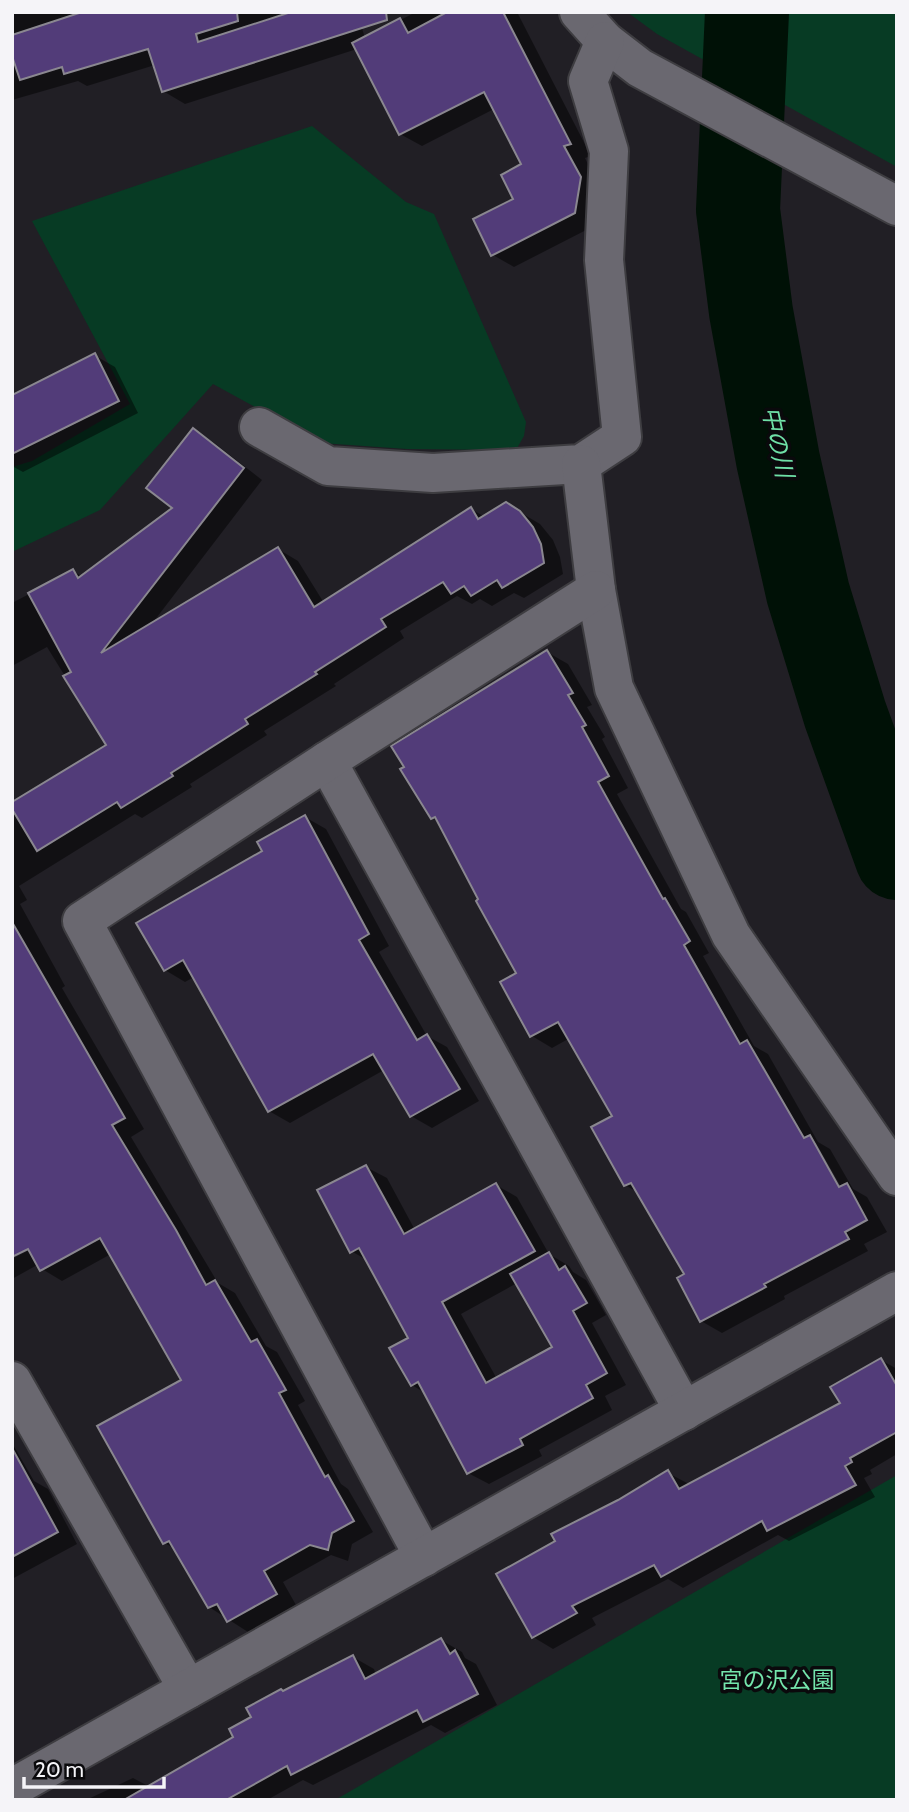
<svg xmlns="http://www.w3.org/2000/svg" width="909" height="1812" viewBox="0 0 909 1812" font-family="Cabin,'Noto Sans JP',sans-serif">
	<style>
		.green { fill: #073b24 }
		.shadow { fill: #0007; fill-rule: evenodd }
		.lines { fill: none; stroke-linecap: round; stroke-linejoin: round }
		.river { stroke: #001106; stroke-width: 84 }
		.building { fill: #523c79; stroke: #8a8790; stroke-width: 2 }
		.street-casing { stroke: #3e3d41; stroke-width: 42 }
		.street { stroke: #6a6870; stroke-width: 38 }
		.labels { text-anchor: middle; dominant-baseline: central; stroke-width: 7; stroke-linejoin: round; paint-order: stroke }
		.park-label { font-size: 23px; fill: #74e5ac; stroke: #0a090c }
		.water-label { font-size: 24px; font-style: italic; fill: #6fe0a7; stroke: #0a090c }
	</style>
	<rect width="100%" height="100%" fill="#211f25"/>
	<!-- green -->
	<g class="green">
		<path d="M 627,12 L 897,12 L 897,167 L 657,34 Z"/>
		<path d="M 312,126 L 406,202 L 434,214 L 526,422 L 524,436 L 516,450 L 407,449 L 321,443 L 213,384 L 100,510 L 12,552 L 12,467 L 32,461 L 130,404 L 32,221 Z"/>
		<path d="M 897,1475 L 897,1800 L 335,1800 Z"/>
	</g>
	<!-- shadow -->
	<g class="shadow">
		<path d="M 12,12 L 357,12 L 365,38 L 416,12 L 517,12 L 591,156 L 585,158 L 601,191 L 596,225 L 514,267 L 493,255 L 515,199 L 524,165 L 494,109 L 422,146 L 400,134 L 357,49 L 185,104 L 163,91 L 155,65 L 87,86 L 78,81 L 12,100 Z"/>
		<path d="M 94,355 L 115,367 L 138,413 L 23,472 L 12,466 L 12,397 Z"/>
		<path d="M 193,431 L 213,442 L 262,480 L 151,625 L 278,549 L 298,561 L 324,603 L 471,509 L 485,517 L 506,504 L 540,524 L 553,540 L 560,557 L 563,574 L 524,598 L 514,593 L 492,606 L 480,599 L 472,604 L 457,596 L 400,631 L 404,638 L 334,684 L 336,686 L 264,731 L 267,735 L 190,784 L 192,787 L 142,818 L 135,814 L 19,886 L 27,900 L 20,904 L 65,986 L 62,988 L 144,1129 L 131,1137 L 218,1283 L 235,1293 L 266,1346 L 277,1352 L 305,1401 L 298,1405 L 341,1484 L 348,1489 L 373,1532 L 352,1544 L 348,1561 L 331,1555 L 283,1582 L 296,1605 L 248,1632 L 209,1607 L 176,1549 L 164,1543 L 183,1380 L 111,1254 L 62,1281 L 42,1269 L 39,1264 L 12,1279 L 12,1259 L 37,1246 L 35,1243 L 12,1255 L 12,804 L 108,746 L 47,647 L 12,666 L 12,603 L 73,571 L 83,577 L 175,508 Z"/>
		<path d="M 547,652 L 568,664 L 592,705 L 587,707 L 605,737 L 602,739 L 628,788 L 617,794 L 681,909 L 686,912 L 709,953 L 703,956 L 754,1046 L 768,1054 L 818,1142 L 830,1149 L 853,1189 L 867,1197 L 887,1232 L 864,1244 L 868,1251 L 784,1296 L 785,1299 L 722,1333 L 701,1321 L 687,1275 L 639,1193 L 625,1185 L 614,1116 L 570,1038 L 552,1048 L 532,1036 L 518,974 L 439,822 L 432,818 ZM 812,1143 L 816,1143 L 845,1194 L 842,1196 Z"/>
		<path d="M 305,817 L 326,829 L 389,946 L 379,952 L 427,1036 L 447,1047 L 479,1101 L 432,1128 L 411,1116 L 384,1070 L 290,1123 L 269,1111 L 194,977 L 185,982 L 165,970 L 265,852 Z"/>
		<path d="M 366,1167 L 387,1178 L 415,1230 L 496,1185 L 517,1197 L 549,1254 L 569,1266 L 573,1272 L 586,1280 L 606,1315 L 592,1323 L 626,1385 L 605,1396 L 612,1410 L 539,1450 L 542,1456 L 489,1484 L 468,1473 L 425,1393 L 412,1385 L 410,1339 L 367,1260 L 351,1251 ZM 517,1283 L 555,1348 L 497,1379 L 461,1314 Z"/>
		<path d="M 881,1360 L 897,1369 L 897,1454 L 870,1470 L 872,1474 L 864,1478 L 875,1497 L 789,1541 L 778,1535 L 683,1588 L 668,1579 L 592,1618 L 596,1625 L 553,1649 L 533,1637 L 557,1541 L 668,1473 L 689,1484 L 842,1404 Z"/>
		<path d="M 12,1443 L 34,1481 L 48,1489 L 77,1544 L 12,1579 Z"/>
		<path d="M 441,1640 L 462,1652 L 465,1658 L 476,1664 L 497,1705 L 445,1733 L 431,1725 L 313,1785 L 303,1780 L 267,1800 L 86,1800 L 133,1778 L 150,1787 L 235,1738 L 253,1717 L 284,1693 L 353,1657 L 374,1669 L 376,1675 Z"/>
	</g>
	<g class="lines">
		<!-- river -->
		<path class="river" d="M 747,12 L 738,210 L 751,312 L 778,460 L 808,593 L 845,714 L 897,858"/>
	</g>
	<!-- building -->
	<g class="building">
		<path d="M 82,12 L 237,12 L 238,21 L 196,34 L 198,42 L 291,12 L 386,12 L 387,20 L 162,92 L 148,49 L 64,74 L 62,67 L 20,80 L 12,56 L 12,35 Z"/>
		<path d="M 447,12 L 503,12 L 571,144 L 564,146 L 581,177 L 575,213 L 491,256 L 473,219 L 513,199 L 501,175 L 521,164 L 484,92 L 399,135 L 352,43 L 400,18 L 408,33 Z"/>
		<path d="M 95,353 L 119,401 L 12,454 L 12,395 Z"/>
		<path d="M 193,428 L 244,468 L 101,653 L 278,547 L 314,607 L 471,507 L 478,519 L 506,502 L 520,511 L 533,527 L 541,544 L 544,563 L 502,588 L 497,580 L 471,596 L 464,586 L 451,594 L 443,582 L 381,619 L 386,627 L 315,672 L 317,674 L 245,719 L 248,724 L 171,773 L 173,776 L 121,808 L 117,802 L 37,851 L 12,809 L 12,802 L 106,745 L 63,676 L 71,672 L 28,593 L 73,569 L 78,578 L 172,508 L 146,488 Z"/>
		<path d="M 547,650 L 573,693 L 568,695 L 586,725 L 582,727 L 609,776 L 598,782 L 663,899 L 665,898 L 690,941 L 684,945 L 740,1044 L 747,1040 L 804,1138 L 810,1135 L 839,1187 L 847,1183 L 867,1220 L 845,1232 L 849,1239 L 764,1284 L 766,1287 L 700,1322 L 677,1278 L 684,1274 L 631,1183 L 624,1186 L 591,1127 L 612,1116 L 558,1022 L 530,1037 L 500,982 L 516,973 L 476,901 L 478,899 L 435,817 L 431,819 L 400,769 L 404,767 L 391,746 Z"/>
		<path d="M 305,815 L 369,934 L 359,940 L 417,1040 L 427,1034 L 460,1089 L 410,1117 L 373,1054 L 268,1112 L 183,960 L 164,971 L 136,923 L 262,851 L 257,842 Z"/>
		<path d="M 12,922 L 125,1118 L 112,1125 L 176,1230 L 206,1285 L 215,1280 L 251,1342 L 257,1339 L 286,1390 L 279,1393 L 325,1477 L 328,1475 L 354,1521 L 332,1533 L 328,1550 L 310,1545 L 264,1571 L 277,1594 L 227,1622 L 217,1604 L 208,1608 L 169,1541 L 163,1544 L 97,1426 L 181,1380 L 100,1238 L 40,1271 L 28,1249 L 12,1257 Z"/>
		<path d="M 366,1165 L 404,1234 L 496,1183 L 535,1251 L 442,1302 L 486,1383 L 552,1347 L 510,1274 L 549,1252 L 559,1270 L 565,1266 L 587,1303 L 573,1311 L 607,1373 L 586,1385 L 593,1398 L 520,1439 L 523,1445 L 467,1474 L 418,1382 L 411,1386 L 389,1348 L 408,1338 L 359,1248 L 350,1253 L 317,1190 Z"/>
		<path d="M 881,1358 L 897,1386 L 897,1432 L 850,1458 L 852,1462 L 845,1466 L 856,1485 L 767,1531 L 762,1521 L 661,1577 L 654,1565 L 572,1606 L 577,1613 L 532,1638 L 496,1574 L 555,1541 L 551,1534 L 618,1500 L 668,1470 L 679,1489 L 840,1403 L 830,1387 Z"/>
		<path d="M 12,1448 L 58,1532 L 12,1557 Z"/>
		<path d="M 441,1638 L 450,1654 L 455,1650 L 478,1694 L 423,1722 L 417,1710 L 291,1775 L 287,1766 L 226,1800 L 124,1800 L 233,1737 L 229,1729 L 251,1717 L 246,1708 L 281,1689 L 283,1691 L 353,1655 L 365,1679 Z"/>
	</g>
	<g class="lines">
		<defs>
			<g id="street">
				<path d="M 579,12 L 605,41 L 640,68 L 897,206"/>
				<path d="M 259,427 L 328,466 L 433,473 L 581,464 L 622,437 L 604,260 L 609,151 L 588,81 L 605,41"/>
				<path d="M 581,464 L 596,590 L 614,688 L 731,935 L 897,1176"/>
				<path d="M 327,761 L 684,1411"/>
				<path d="M 12,1381 L 188,1689"/>
				<path d="M 424,1557 L 82,921 L 327,761 L 596,590"/>
				<path d="M 12,1788 L 897,1291"/>
			</g>
		</defs>
		<!-- street casing -->
		<use href="#street" class="street-casing"/>
		<!-- street -->
		<use href="#street" class="street"/>
	</g>
	<g class="labels">
		<!-- park labels -->
		<g class="park-label">
			<text x="777" y="1680">宮の沢公園</text>
		</g>
		<!-- water labels -->
		<g class="water-label">
			<text transform="translate(778 442) rotate(78)">中の川</text>
		</g>
	</g>
	<!-- border -->
	<rect width="909" height="1812" fill="none" stroke="#f5f4f8" stroke-width="28"/>
	<!-- scale -->
	<path d="M24 1777v10h140v-10" fill="none" stroke="#f5f4f8" stroke-width="3.5"/>
	<text x="35" y="1777" font-size="21" fill="#f5f4f8" stroke="#0a090c" stroke-width="5" paint-order="stroke">20 m</text>
</svg>
